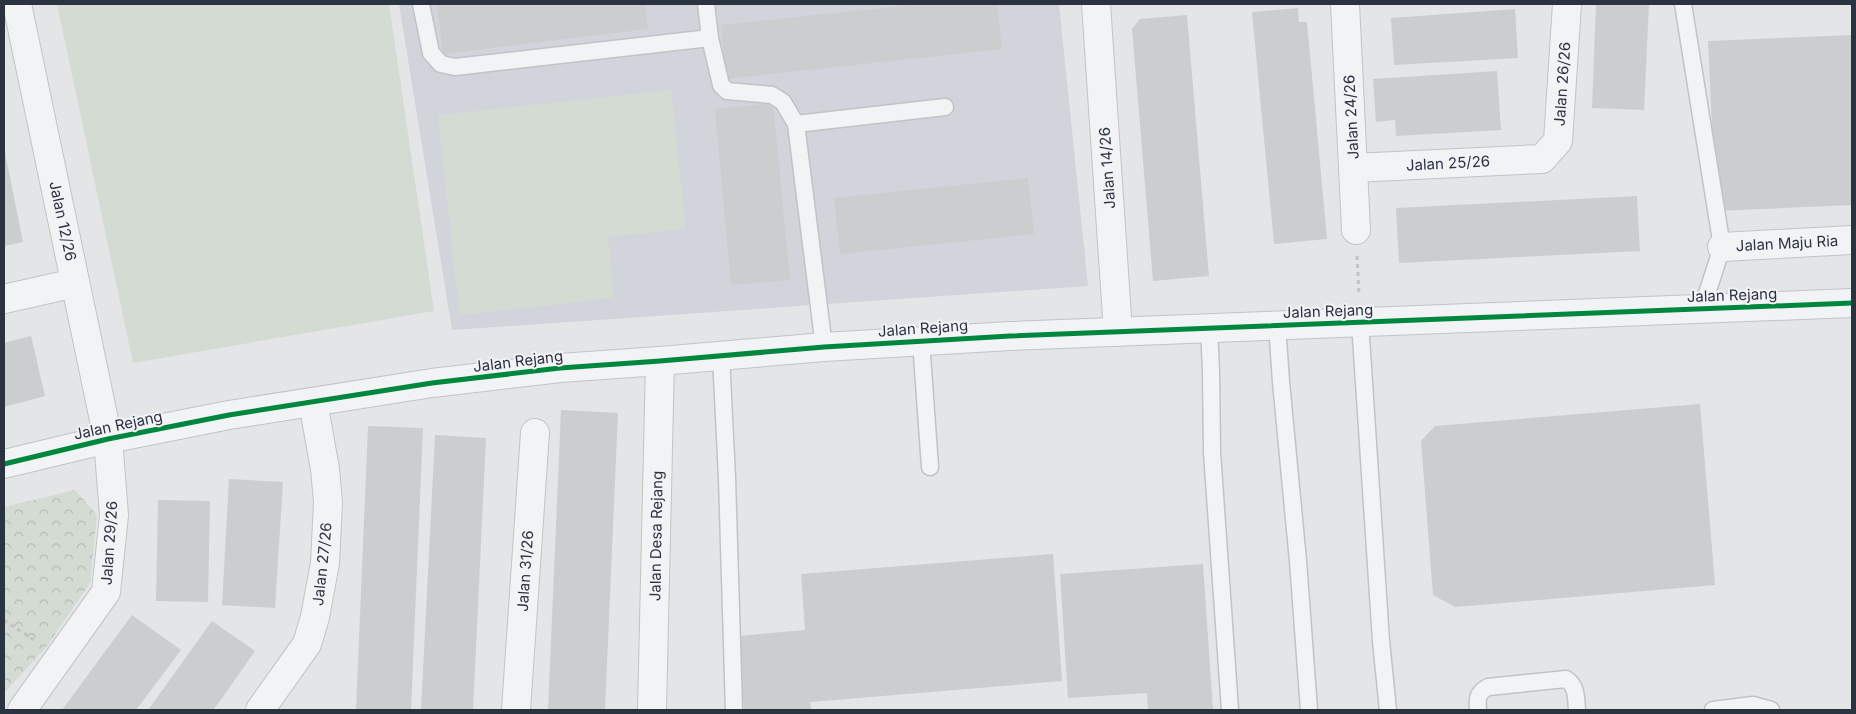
<svg xmlns="http://www.w3.org/2000/svg" width="1856" height="714" viewBox="0 0 1856 714" font-family="Inter,sans-serif">
	<style>
		.built { fill: #d1d4da }
		.forest { fill: url(#forest-crowns) }
		.garden { fill: #d3dbd3 }
		.building { fill: #cbcdcf }
		.lines { fill: none; stroke-linecap: round; stroke-linejoin: round }
		.lane-casing { stroke: #c1c3c5; stroke-width: 19 }
		.street-casing { stroke: #c1c3c5; stroke-width: 30 }
		.path { stroke: #c2c3c7; stroke-width: 3; stroke-dasharray: 4 4; stroke-linecap: butt }
		.lane { stroke: #f2f3f4; stroke-width: 16 }
		.street { stroke: #f2f3f4; stroke-width: 28 }
		.cycleway-casing { stroke: #f1f3f7; stroke-width: 8 }
		.cycleway { stroke: #00873e; stroke-width: 5 }
		.labels { text-anchor: middle; dominant-baseline: central; stroke-width: 4; stroke-linejoin: round; paint-order: stroke }
		.street-label { font-size: 15px; fill: #2b3240; stroke: #f1f3f7 }
	</style>
	<defs>
		<pattern id="forest-crowns" width="20" height="18" patternUnits="userSpaceOnUse" patternTransform="scale(1.25)"><rect width="20" height="18" fill="#d3dbd3"/><path d="M2 6a3 3 0 1 1 6 0M12 15a3 3 0 1 1 6 0" fill="none" stroke="#b5bcb6"/></pattern>
	</defs>
	<rect width="100%" height="100%" fill="#e3e5e7"/>
	<!-- built -->
	<path class="built" d="M 399,4 L 1059,4 L 1088,286 L 452,330 Z"/>
	<!-- forest -->
	<path class="forest" d="M 75,490 L 97,515 L 90,583 L 47,646 L 4,693 L 4,507 Z"/>
	<!-- garden -->
	<g class="garden">
		<path d="M 57,4 L 389,4 L 434,311 L 133,363 Z"/>
		<path d="M 671,90 L 686,229 L 608,237 L 614,298 L 459,315 L 438,115 Z"/>
	</g>
	<!-- building -->
	<g class="building">
		<path d="M 437,4 L 645,4 L 648,29 L 443,54 Z"/>
		<path d="M 920,4 L 997,4 L 1002,49 L 726,79 L 721,25 Z"/>
		<path d="M 1596,4 L 1649,4 L 1644,110 L 1592,108 Z"/>
		<path d="M 1298,8 L 1299,22 L 1307,22 L 1327,239 L 1274,244 L 1252,12 Z"/>
		<path d="M 1515,9 L 1518,58 L 1394,65 L 1391,18 Z"/>
		<path d="M 1187,15 L 1209,276 L 1153,281 L 1132,29 L 1140,19 Z"/>
		<path d="M 1852,35 L 1852,205 L 1716,211 L 1708,41 Z"/>
		<path d="M 1497,71 L 1501,130 L 1396,136 L 1395,120 L 1376,122 L 1373,79 Z"/>
		<path d="M 773,103 L 790,280 L 731,285 L 715,109 Z"/>
		<path d="M 4,148 L 23,242 L 4,246 Z"/>
		<path d="M 1028,178 L 1034,234 L 840,254 L 834,198 Z"/>
		<path d="M 1637,196 L 1640,251 L 1399,263 L 1396,208 Z"/>
		<path d="M 31,336 L 45,396 L 4,407 L 4,343 Z"/>
		<path d="M 1700,404 L 1715,585 L 1455,607 L 1433,595 L 1421,441 L 1435,426 Z"/>
		<path d="M 561,410 L 618,413 L 605,710 L 548,710 Z"/>
		<path d="M 368,426 L 423,428 L 411,710 L 356,710 Z"/>
		<path d="M 435,435 L 486,438 L 473,710 L 421,710 Z"/>
		<path d="M 229,479 L 283,482 L 275,608 L 222,605 Z"/>
		<path d="M 158,500 L 210,501 L 208,602 L 156,601 Z"/>
		<path d="M 1053,554 L 1062,681 L 810,702 L 811,710 L 744,710 L 738,636 L 805,630 L 801,574 Z"/>
		<path d="M 1203,564 L 1213,710 L 1148,710 L 1147,693 L 1068,698 L 1060,574 Z"/>
		<path d="M 132,615 L 181,650 L 136,710 L 62,710 Z"/>
		<path d="M 212,621 L 255,651 L 220,701 L 213,710 L 148,710 Z"/>
	</g>
	<g class="lines">
		<defs>
			<g id="lane">
				<path d="M 421,4 L 431,53 L 441,64 L 455,67 L 710,38 L 721,85 L 727,91 L 772,95 L 783,102 L 796,124"/>
				<path d="M 706,4 L 710,38"/>
				<path d="M 1683,4 L 1722,247 L 1702,309"/>
				<path d="M 1360,322 L 1381,641 L 1388,710"/>
				<path d="M 1277,325 L 1281,382 L 1298,561 L 1309,710"/>
				<path d="M 1209,328 L 1211,371 L 1212,452 L 1230,710"/>
				<path d="M 921,341 L 930,467"/>
				<path d="M 824,347 L 796,124 L 945,107"/>
				<path d="M 721,356 L 727,478 L 734,710"/>
				<path d="M 1478,710 C 1477,699 1477,693 1488,687 L 1566,679 C 1577,686 1576,698 1577,710"/>
				<path d="M 1713,710 L 1753,705 L 1771,710"/>
			</g>
			<g id="street">
				<path d="M 17,4 L 108,439 L 114,515 L 106,592 L 22,710"/>
				<path d="M 1096,4 L 1118,332"/>
				<path d="M 1345,4 L 1356,230"/>
				<path d="M 1353,168 L 1542,159 L 1558,141 L 1567,4"/>
				<path d="M 1722,247 L 1852,240"/>
				<path d="M 4,299 L 75,283"/>
				<path d="M 4,464 L 108,439 L 229,415 L 432,383 L 560,368 L 660,361 L 824,347 L 1010,336 L 1852,303"/>
				<path d="M 260,710 L 307,644 L 315,617 L 325,563 L 328,502 L 325,469 L 313,402"/>
				<path d="M 516,710 L 535,433"/>
				<path d="M 652,710 L 660,361"/>
			</g>
		</defs>
		<!-- lane casing -->
		<use href="#lane" class="lane-casing"/>
		<!-- street casing -->
		<use href="#street" class="street-casing"/>
		<!-- path -->
		<g class="path">
			<path d="M 1357,256 L 1359,294"/>
			<path d="M 4,620 L 37,642"/>
		</g>
		<!-- lane -->
		<use href="#lane" class="lane"/>
		<!-- street -->
		<use href="#street" class="street"/>
		<defs>
			<path id="cycleway" d="M 4,464 L 108,439 L 229,415 L 432,383 L 560,368 L 660,361 L 824,347 L 1010,336 L 1852,303"/>
		</defs>
		<!-- cycleway casing -->
		<use href="#cycleway" class="cycleway-casing"/>
		<!-- cycleway -->
		<use href="#cycleway" class="cycleway"/>
	</g>
	<g class="labels">
		<!-- street labels -->
		<g class="street-label">
			<text transform="translate(1562 84) rotate(-86)">Jalan 26/26</text>
			<text transform="translate(1351 117) rotate(-93)">Jalan 24/26</text>
			<text transform="translate(1448 163) rotate(-3)">Jalan 25/26</text>
			<text transform="translate(1107 168) rotate(-94)">Jalan 14/26</text>
			<text transform="translate(63 221) rotate(78)">Jalan 12/26</text>
			<text transform="translate(1787 243) rotate(-3)">Jalan Maju Ria</text>
			<text transform="translate(1732 295) rotate(-2)">Jalan Rejang</text>
			<text transform="translate(1328 311) rotate(-2)">Jalan Rejang</text>
			<text transform="translate(923 328) rotate(-4)">Jalan Rejang</text>
			<text transform="translate(518 361) rotate(-7)">Jalan Rejang</text>
			<text transform="translate(118 425) rotate(-12)">Jalan Rejang</text>
			<text transform="translate(656 536) rotate(-89)">Jalan Desa Rejang</text>
			<text transform="translate(109 543) rotate(-86)">Jalan 29/26</text>
			<text transform="translate(322 564) rotate(-84)">Jalan 27/26</text>
			<text transform="translate(525 571) rotate(-86)">Jalan 31/26</text>
		</g>
	</g>
	<!-- border -->
	<rect width="1856" height="714" fill="none" stroke="#2b3240" stroke-width="10"/>
</svg>
